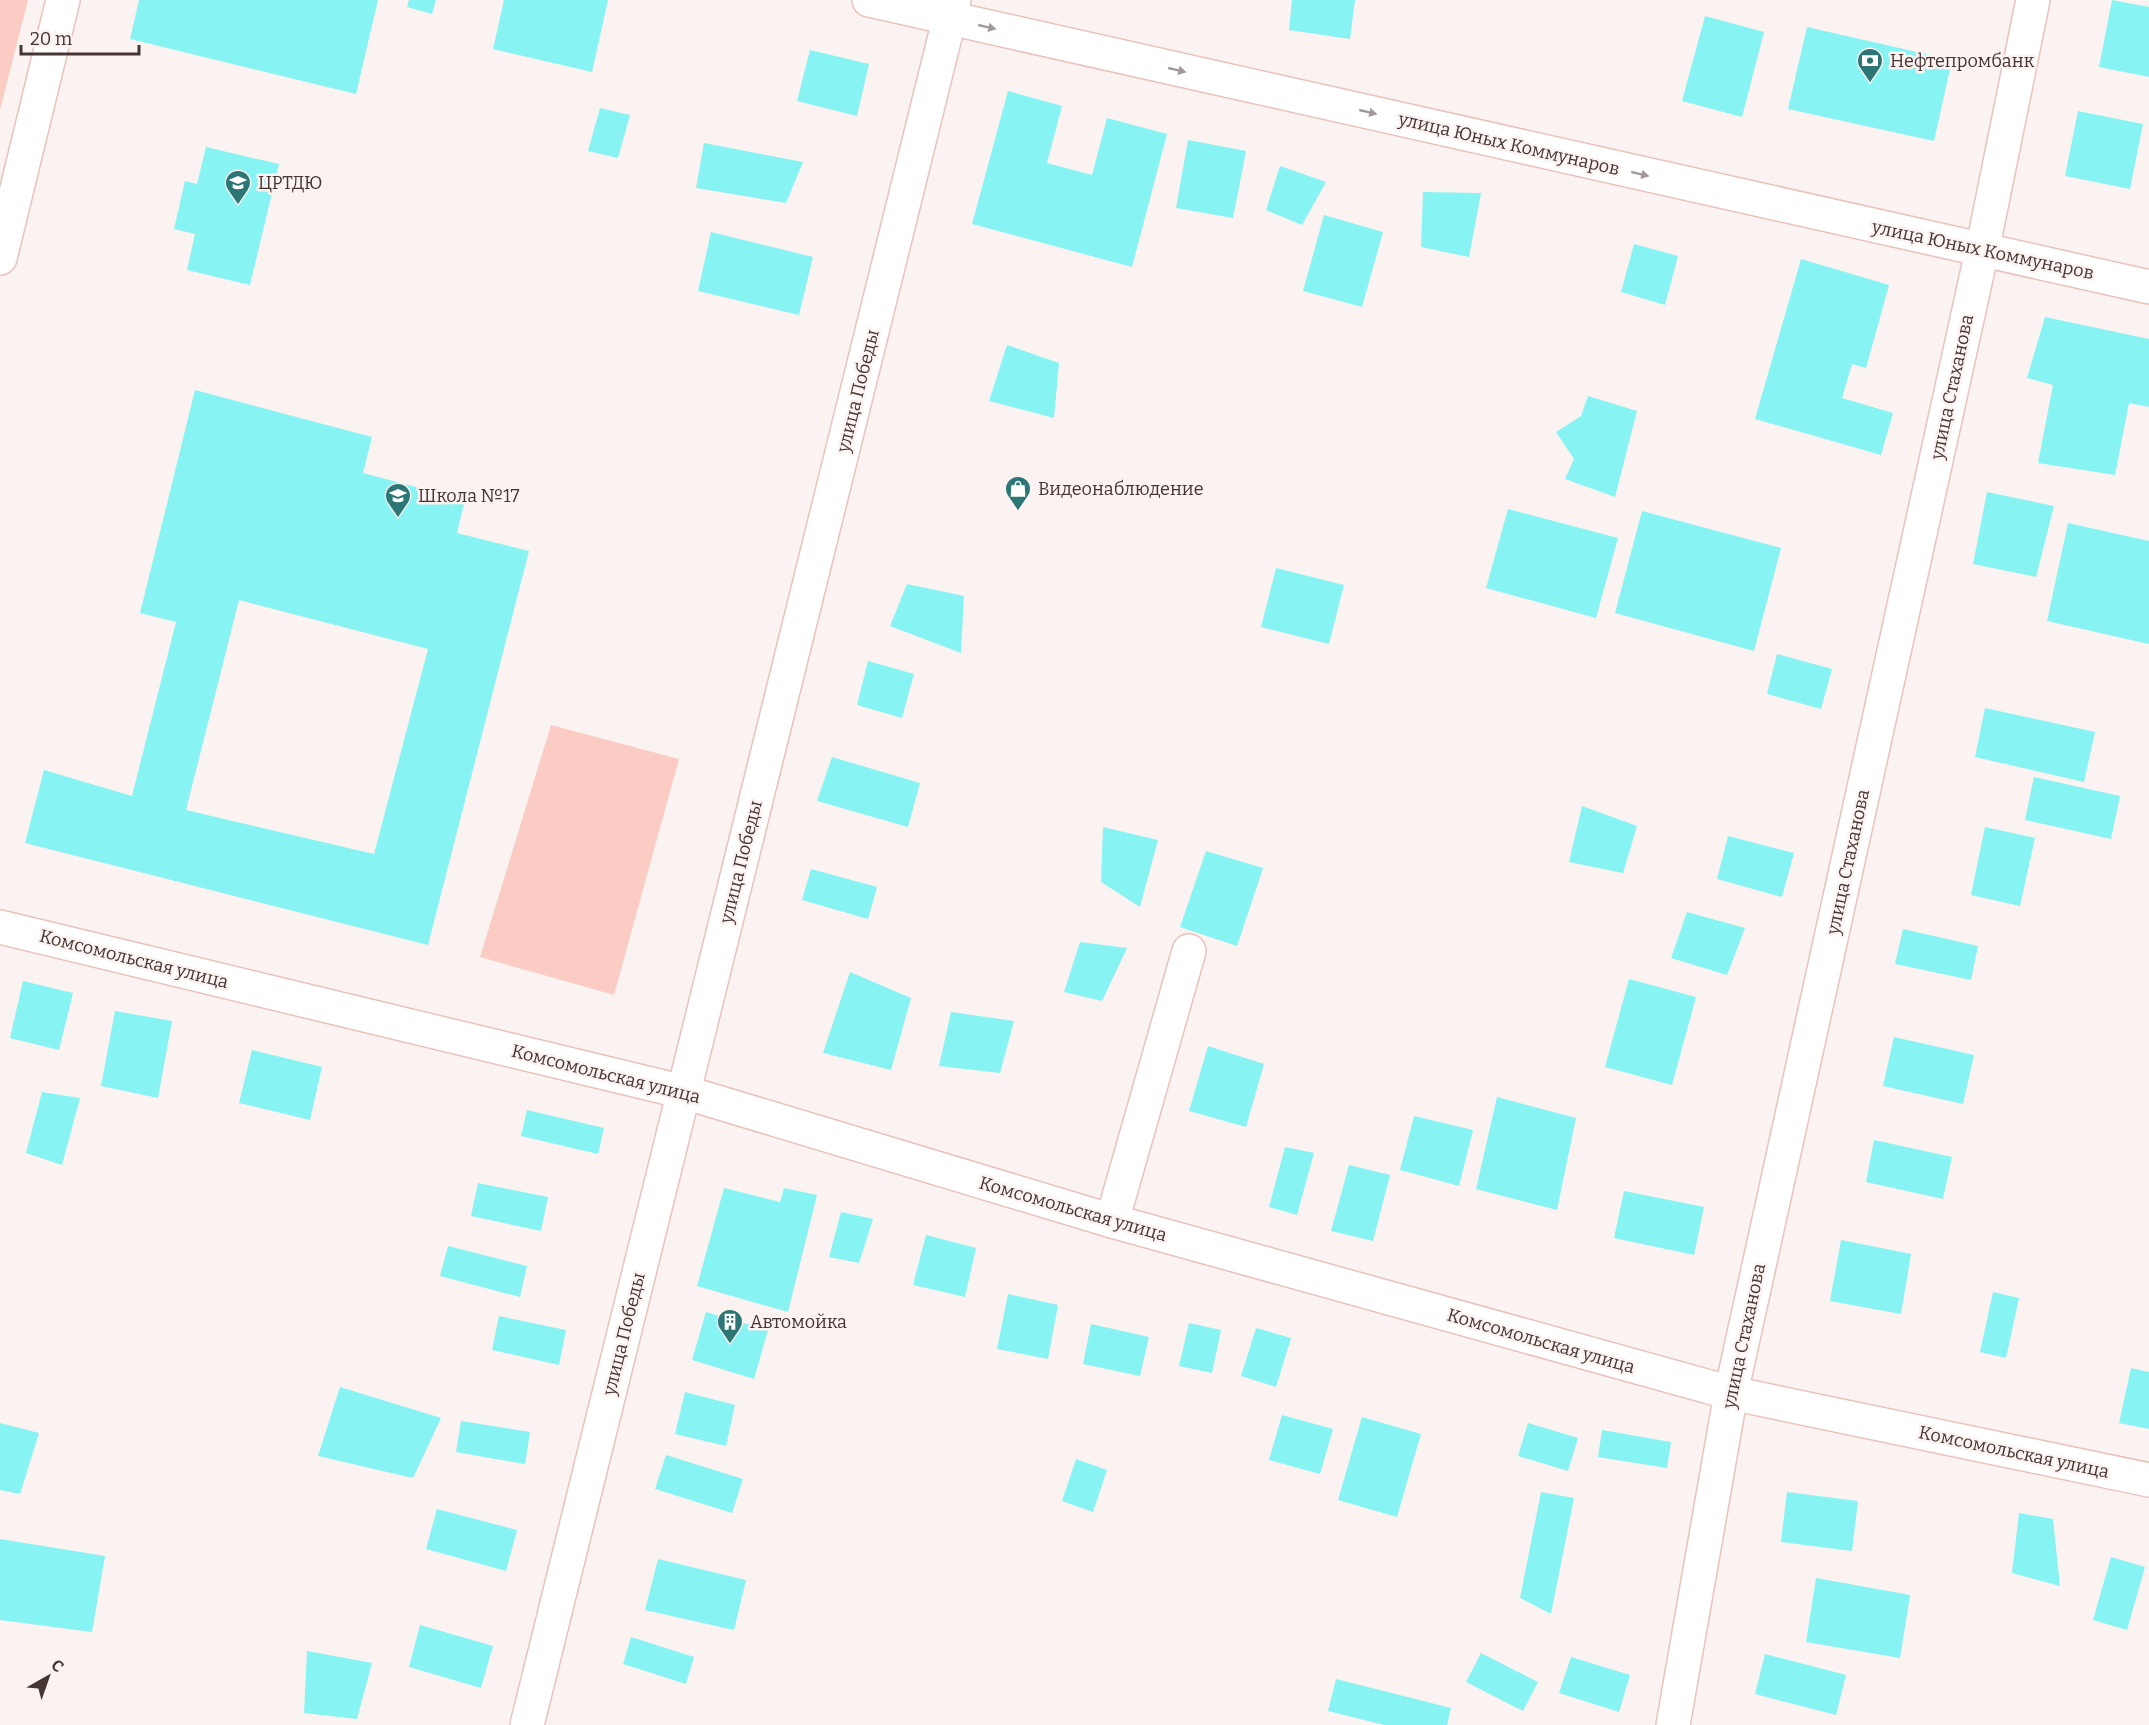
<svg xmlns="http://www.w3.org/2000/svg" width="2149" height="1725" viewBox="0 0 2149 1725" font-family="Bitter,serif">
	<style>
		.green { fill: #fbccc4 }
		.building { fill: #88f3f3; fill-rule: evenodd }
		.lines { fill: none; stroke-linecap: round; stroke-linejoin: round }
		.minor-casing { stroke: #e9c2bb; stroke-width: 36 }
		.minor { stroke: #fff; stroke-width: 33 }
		.oneway { fill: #a29a99 }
		.labels { text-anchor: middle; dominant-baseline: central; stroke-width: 5; stroke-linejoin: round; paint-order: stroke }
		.poi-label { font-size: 18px; fill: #463633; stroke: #fbf3f1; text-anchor: start }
		.street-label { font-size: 18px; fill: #463633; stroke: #fbf3f1 }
	</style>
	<rect width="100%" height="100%" fill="#fbf3f1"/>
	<!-- green -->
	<g class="green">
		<path d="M 0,0 L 28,0 L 0,110 Z"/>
		<path d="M 551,725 L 679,759 L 614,995 L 480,957 Z"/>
	</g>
	<!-- building -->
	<g class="building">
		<path d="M 139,0 L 378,0 L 356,94 L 130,39 Z"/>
		<path d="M 409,0 L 436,0 L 432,14 L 407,7 Z"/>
		<path d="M 504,0 L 608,0 L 592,72 L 493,49 Z"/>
		<path d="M 1292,0 L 1355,0 L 1350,39 L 1289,30 Z"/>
		<path d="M 2112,0 L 2149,7 L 2149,77 L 2099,67 Z"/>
		<path d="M 1705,16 L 1764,32 L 1742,117 L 1682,101 Z"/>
		<path d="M 1807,27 L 1952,60 L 1934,141 L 1788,109 Z"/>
		<path d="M 810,50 L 869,64 L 857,116 L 797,101 Z"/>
		<path d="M 1008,91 L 1062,106 L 1047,163 L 1092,175 L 1107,118 L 1167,134 L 1132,267 L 972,224 Z"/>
		<path d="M 600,108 L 630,115 L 618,158 L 588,151 Z"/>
		<path d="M 2078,111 L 2143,124 L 2130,189 L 2065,176 Z"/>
		<path d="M 1188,140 L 1246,151 L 1233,218 L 1176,208 Z"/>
		<path d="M 704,143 L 803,162 L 786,203 L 696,188 Z"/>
		<path d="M 206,147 L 279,164 L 250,285 L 187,270 L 195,234 L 174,229 L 185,181 L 197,184 Z"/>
		<path d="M 1280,166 L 1326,182 L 1302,225 L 1266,210 Z"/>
		<path d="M 1423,192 L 1481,193 L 1469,257 L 1421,247 Z"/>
		<path d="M 1324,215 L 1383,232 L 1362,307 L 1303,291 Z"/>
		<path d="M 711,232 L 813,257 L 799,315 L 698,291 Z"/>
		<path d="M 1634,244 L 1678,256 L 1665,305 L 1621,292 Z"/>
		<path d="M 1801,259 L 1889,285 L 1866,368 L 1852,364 L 1842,398 L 1893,413 L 1881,455 L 1755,419 Z"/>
		<path d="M 2045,317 L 2149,339 L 2149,407 L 2129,403 L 2115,475 L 2038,463 L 2053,385 L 2027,378 Z"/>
		<path d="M 1007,345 L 1059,363 L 1054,418 L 989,401 Z"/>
		<path d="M 195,390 L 372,437 L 363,473 L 465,500 L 457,533 L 529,551 L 428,945 L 25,843 L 44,770 L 132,796 L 176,622 L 140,613 ZM 239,600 L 428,649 L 374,854 L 186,810 Z"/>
		<path d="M 1588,396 L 1637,411 L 1615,497 L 1565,479 L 1574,459 L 1556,432 L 1581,416 Z"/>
		<path d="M 1987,492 L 2054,506 L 2036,577 L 1973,564 Z"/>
		<path d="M 1508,509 L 1618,538 L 1596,618 L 1486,588 Z"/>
		<path d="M 1642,511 L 1781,548 L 1754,651 L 1615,613 Z"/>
		<path d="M 2068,523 L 2149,541 L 2149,644 L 2047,621 Z"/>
		<path d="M 1276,568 L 1344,585 L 1329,644 L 1261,627 Z"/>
		<path d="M 907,584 L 964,596 L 961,653 L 890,626 Z"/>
		<path d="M 1777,654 L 1832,669 L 1821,709 L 1767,694 Z"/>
		<path d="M 868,661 L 914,674 L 902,718 L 857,705 Z"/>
		<path d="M 1985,708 L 2095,732 L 2084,782 L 1975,757 Z"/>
		<path d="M 832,757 L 920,783 L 908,827 L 817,801 Z"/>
		<path d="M 2034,777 L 2120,796 L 2111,839 L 2025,820 Z"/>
		<path d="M 1582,806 L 1637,826 L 1623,873 L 1569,862 Z"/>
		<path d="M 1103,827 L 1158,840 L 1140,907 L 1101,882 Z"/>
		<path d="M 1985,827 L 2035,838 L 2020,906 L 1971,895 Z"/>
		<path d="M 1728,836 L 1794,853 L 1782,897 L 1717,879 Z"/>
		<path d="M 1206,851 L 1263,868 L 1237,946 L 1180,927 Z"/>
		<path d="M 811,869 L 877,887 L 868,919 L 802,900 Z"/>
		<path d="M 1687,912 L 1745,928 L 1727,975 L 1671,958 Z"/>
		<path d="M 1903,929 L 1978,946 L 1971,980 L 1895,964 Z"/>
		<path d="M 1080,942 L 1127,948 L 1102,1001 L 1064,992 Z"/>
		<path d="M 850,972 L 911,998 L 891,1070 L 823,1053 Z"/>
		<path d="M 1629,979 L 1696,997 L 1672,1085 L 1605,1067 Z"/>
		<path d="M 23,981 L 73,993 L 59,1050 L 10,1038 Z"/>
		<path d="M 115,1011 L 172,1021 L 158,1098 L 101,1086 Z"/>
		<path d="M 951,1012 L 1014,1021 L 1000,1073 L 939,1066 Z"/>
		<path d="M 1894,1037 L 1974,1055 L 1963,1104 L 1883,1086 Z"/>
		<path d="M 1208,1046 L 1264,1064 L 1246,1127 L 1189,1111 Z"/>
		<path d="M 252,1050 L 322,1067 L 310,1120 L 239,1103 Z"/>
		<path d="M 42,1092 L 80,1098 L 62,1165 L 26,1153 Z"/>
		<path d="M 1497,1097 L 1576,1118 L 1557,1210 L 1476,1189 Z"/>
		<path d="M 527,1110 L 604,1128 L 598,1154 L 521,1136 Z"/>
		<path d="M 1414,1116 L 1473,1130 L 1459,1186 L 1400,1170 Z"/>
		<path d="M 1874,1140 L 1952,1157 L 1943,1199 L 1866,1182 Z"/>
		<path d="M 1285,1147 L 1314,1153 L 1297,1215 L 1269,1207 Z"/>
		<path d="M 1349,1165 L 1390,1175 L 1373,1241 L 1331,1231 Z"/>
		<path d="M 478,1183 L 548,1197 L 541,1231 L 471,1216 Z"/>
		<path d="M 724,1188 L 780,1202 L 784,1188 L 817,1195 L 788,1312 L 697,1286 Z"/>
		<path d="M 1624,1191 L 1704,1207 L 1694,1255 L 1614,1238 Z"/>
		<path d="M 841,1212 L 873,1219 L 859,1263 L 829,1257 Z"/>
		<path d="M 926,1235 L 976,1248 L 965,1297 L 913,1285 Z"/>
		<path d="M 1841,1240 L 1911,1254 L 1901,1314 L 1830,1301 Z"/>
		<path d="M 448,1246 L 527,1266 L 520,1297 L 440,1276 Z"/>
		<path d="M 1993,1292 L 2019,1298 L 2006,1358 L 1980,1352 Z"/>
		<path d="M 1008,1294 L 1058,1305 L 1048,1359 L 997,1349 Z"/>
		<path d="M 706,1312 L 768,1330 L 754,1379 L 692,1360 Z"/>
		<path d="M 499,1316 L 566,1330 L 559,1365 L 492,1350 Z"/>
		<path d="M 1189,1323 L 1221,1330 L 1212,1373 L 1179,1366 Z"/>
		<path d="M 1091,1324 L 1149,1337 L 1140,1376 L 1083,1364 Z"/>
		<path d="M 1256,1328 L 1291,1338 L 1276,1387 L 1241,1376 Z"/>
		<path d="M 2131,1368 L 2149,1372 L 2149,1429 L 2119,1423 Z"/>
		<path d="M 340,1387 L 441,1418 L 413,1478 L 318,1456 Z"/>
		<path d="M 685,1392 L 735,1405 L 726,1446 L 675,1434 Z"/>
		<path d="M 1282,1415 L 1333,1429 L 1320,1474 L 1269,1460 Z"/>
		<path d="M 1362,1417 L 1421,1434 L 1397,1517 L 1338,1500 Z"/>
		<path d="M 461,1421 L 530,1432 L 525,1464 L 456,1452 Z"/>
		<path d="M 0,1423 L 39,1433 L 20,1494 L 0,1490 Z"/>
		<path d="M 1528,1423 L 1578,1438 L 1568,1471 L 1518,1456 Z"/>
		<path d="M 1602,1430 L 1671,1442 L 1667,1468 L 1598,1457 Z"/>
		<path d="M 666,1455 L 743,1479 L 732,1513 L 655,1489 Z"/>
		<path d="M 1076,1459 L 1107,1470 L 1093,1512 L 1062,1501 Z"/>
		<path d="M 1541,1492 L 1574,1498 L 1551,1614 L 1520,1598 Z"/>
		<path d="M 1787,1492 L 1858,1501 L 1852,1551 L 1781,1542 Z"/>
		<path d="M 437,1509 L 517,1530 L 506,1571 L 426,1549 Z"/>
		<path d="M 2019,1513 L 2053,1519 L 2060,1586 L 2012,1573 Z"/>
		<path d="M 0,1539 L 105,1556 L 92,1632 L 0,1620 Z"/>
		<path d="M 2111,1557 L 2145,1567 L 2127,1630 L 2093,1620 Z"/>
		<path d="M 658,1559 L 746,1580 L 734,1630 L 645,1610 Z"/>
		<path d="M 1816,1578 L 1910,1595 L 1900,1658 L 1806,1642 Z"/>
		<path d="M 420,1625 L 493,1646 L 481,1688 L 409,1667 Z"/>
		<path d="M 631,1637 L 694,1657 L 686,1684 L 623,1664 Z"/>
		<path d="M 307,1651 L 372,1663 L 357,1719 L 304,1713 Z"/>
		<path d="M 1481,1653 L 1538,1682 L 1523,1711 L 1466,1682 Z"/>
		<path d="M 1765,1654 L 1846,1675 L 1836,1715 L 1755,1694 Z"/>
		<path d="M 1571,1657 L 1630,1675 L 1619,1712 L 1559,1693 Z"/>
		<path d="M 1336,1679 L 1451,1708 L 1447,1725 L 1384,1725 L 1328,1711 Z"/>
	</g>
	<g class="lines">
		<defs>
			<g id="minor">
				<path d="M 869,0 L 2149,287"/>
				<path d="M 0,258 L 63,0"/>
				<path d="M 0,927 L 684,1092 L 1112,1221 L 1731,1393 L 2149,1480"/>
				<path d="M 1112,1221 L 1189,951"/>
				<path d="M 527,1725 L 954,0"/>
				<path d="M 1673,1725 L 1731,1393 L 1982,251 L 2033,0"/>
			</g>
		</defs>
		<!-- minor casing -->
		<use href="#minor" class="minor-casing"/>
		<!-- minor -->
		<use href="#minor" class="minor"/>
	</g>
	<!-- one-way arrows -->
	<defs><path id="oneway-solid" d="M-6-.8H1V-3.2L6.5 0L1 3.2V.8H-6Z" transform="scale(1.5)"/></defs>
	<g class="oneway">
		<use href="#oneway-solid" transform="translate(987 27) rotate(13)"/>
		<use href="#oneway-solid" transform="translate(1177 70) rotate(13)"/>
		<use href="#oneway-solid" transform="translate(1368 112) rotate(13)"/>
		<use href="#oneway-solid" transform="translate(1640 174) rotate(13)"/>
	</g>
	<!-- icons -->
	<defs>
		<symbol id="bank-pin" viewBox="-11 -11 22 30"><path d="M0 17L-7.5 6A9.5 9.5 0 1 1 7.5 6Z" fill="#2c7675" stroke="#fbf3f1"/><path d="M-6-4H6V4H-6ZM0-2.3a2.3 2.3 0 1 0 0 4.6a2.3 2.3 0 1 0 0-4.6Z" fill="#fff"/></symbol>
		<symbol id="school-pin" viewBox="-11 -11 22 30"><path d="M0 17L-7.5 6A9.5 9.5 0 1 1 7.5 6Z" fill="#2c7675" stroke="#fbf3f1"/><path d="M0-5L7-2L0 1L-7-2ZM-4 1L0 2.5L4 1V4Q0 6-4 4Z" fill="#fff"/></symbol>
		<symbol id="shop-pin" viewBox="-11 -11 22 30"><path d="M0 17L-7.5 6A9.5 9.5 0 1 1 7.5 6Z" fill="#2c7675" stroke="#fbf3f1"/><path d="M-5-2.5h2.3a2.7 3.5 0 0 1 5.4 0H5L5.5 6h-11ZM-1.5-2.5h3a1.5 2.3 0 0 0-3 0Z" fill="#fff"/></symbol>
		<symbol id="building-pin" viewBox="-11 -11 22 30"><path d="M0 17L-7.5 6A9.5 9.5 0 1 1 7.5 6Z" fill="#2c7675" stroke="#fbf3f1"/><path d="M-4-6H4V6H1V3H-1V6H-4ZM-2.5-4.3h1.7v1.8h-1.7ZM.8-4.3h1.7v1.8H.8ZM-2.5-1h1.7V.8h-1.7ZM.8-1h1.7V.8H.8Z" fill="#fff"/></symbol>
	</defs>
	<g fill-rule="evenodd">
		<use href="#bank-pin" x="1855" y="46" width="30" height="40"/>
		<use href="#school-pin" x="223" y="168" width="30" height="40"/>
		<use href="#shop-pin" x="1003" y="474" width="30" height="40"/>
		<use href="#school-pin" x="383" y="481" width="30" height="40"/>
		<use href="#building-pin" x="715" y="1307" width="30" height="40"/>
	</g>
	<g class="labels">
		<!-- poi labels -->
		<g class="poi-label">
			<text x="1890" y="61">Нефтепромбанк</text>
			<text x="258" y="183">ЦРТДЮ</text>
			<text x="1038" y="489">Видеонаблюдение</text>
			<text x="418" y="496">Школа №17</text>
			<text x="750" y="1322">Автомойка</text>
		</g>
		<!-- street labels -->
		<g class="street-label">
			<text transform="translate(1509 144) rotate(13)">улица Юных Коммунаров</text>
			<text transform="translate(1983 250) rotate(12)">улица Юных Коммунаров</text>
			<text transform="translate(1952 387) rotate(-78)">улица Стаханова</text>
			<text transform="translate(858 391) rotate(-76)">улица Победы</text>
			<text transform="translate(741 862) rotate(-76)">улица Победы</text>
			<text transform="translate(1848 862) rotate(-78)">улица Стаханова</text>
			<text transform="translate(134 959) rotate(14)">Комсомольская улица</text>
			<text transform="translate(606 1074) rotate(14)">Комсомольская улица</text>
			<text transform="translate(1073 1209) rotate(16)">Комсомольская улица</text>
			<text transform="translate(624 1334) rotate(-76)">улица Победы</text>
			<text transform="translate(1744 1336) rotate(-78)">улица Стаханова</text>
			<text transform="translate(1541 1341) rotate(16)">Комсомольская улица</text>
			<text transform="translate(2014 1452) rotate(12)">Комсомольская улица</text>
		</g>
	</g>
	<!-- north arrow -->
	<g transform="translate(48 1677) rotate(40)" stroke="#fbf3f1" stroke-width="4.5" paint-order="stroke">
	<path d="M0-4.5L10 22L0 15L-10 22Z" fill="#463633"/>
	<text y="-9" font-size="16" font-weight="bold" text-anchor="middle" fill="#463633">С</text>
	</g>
	<!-- scale -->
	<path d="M21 45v9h118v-9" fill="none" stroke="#463633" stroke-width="3"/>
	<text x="30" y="45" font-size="18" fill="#463633" stroke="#fbf3f1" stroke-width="4.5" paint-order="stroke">20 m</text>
</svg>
